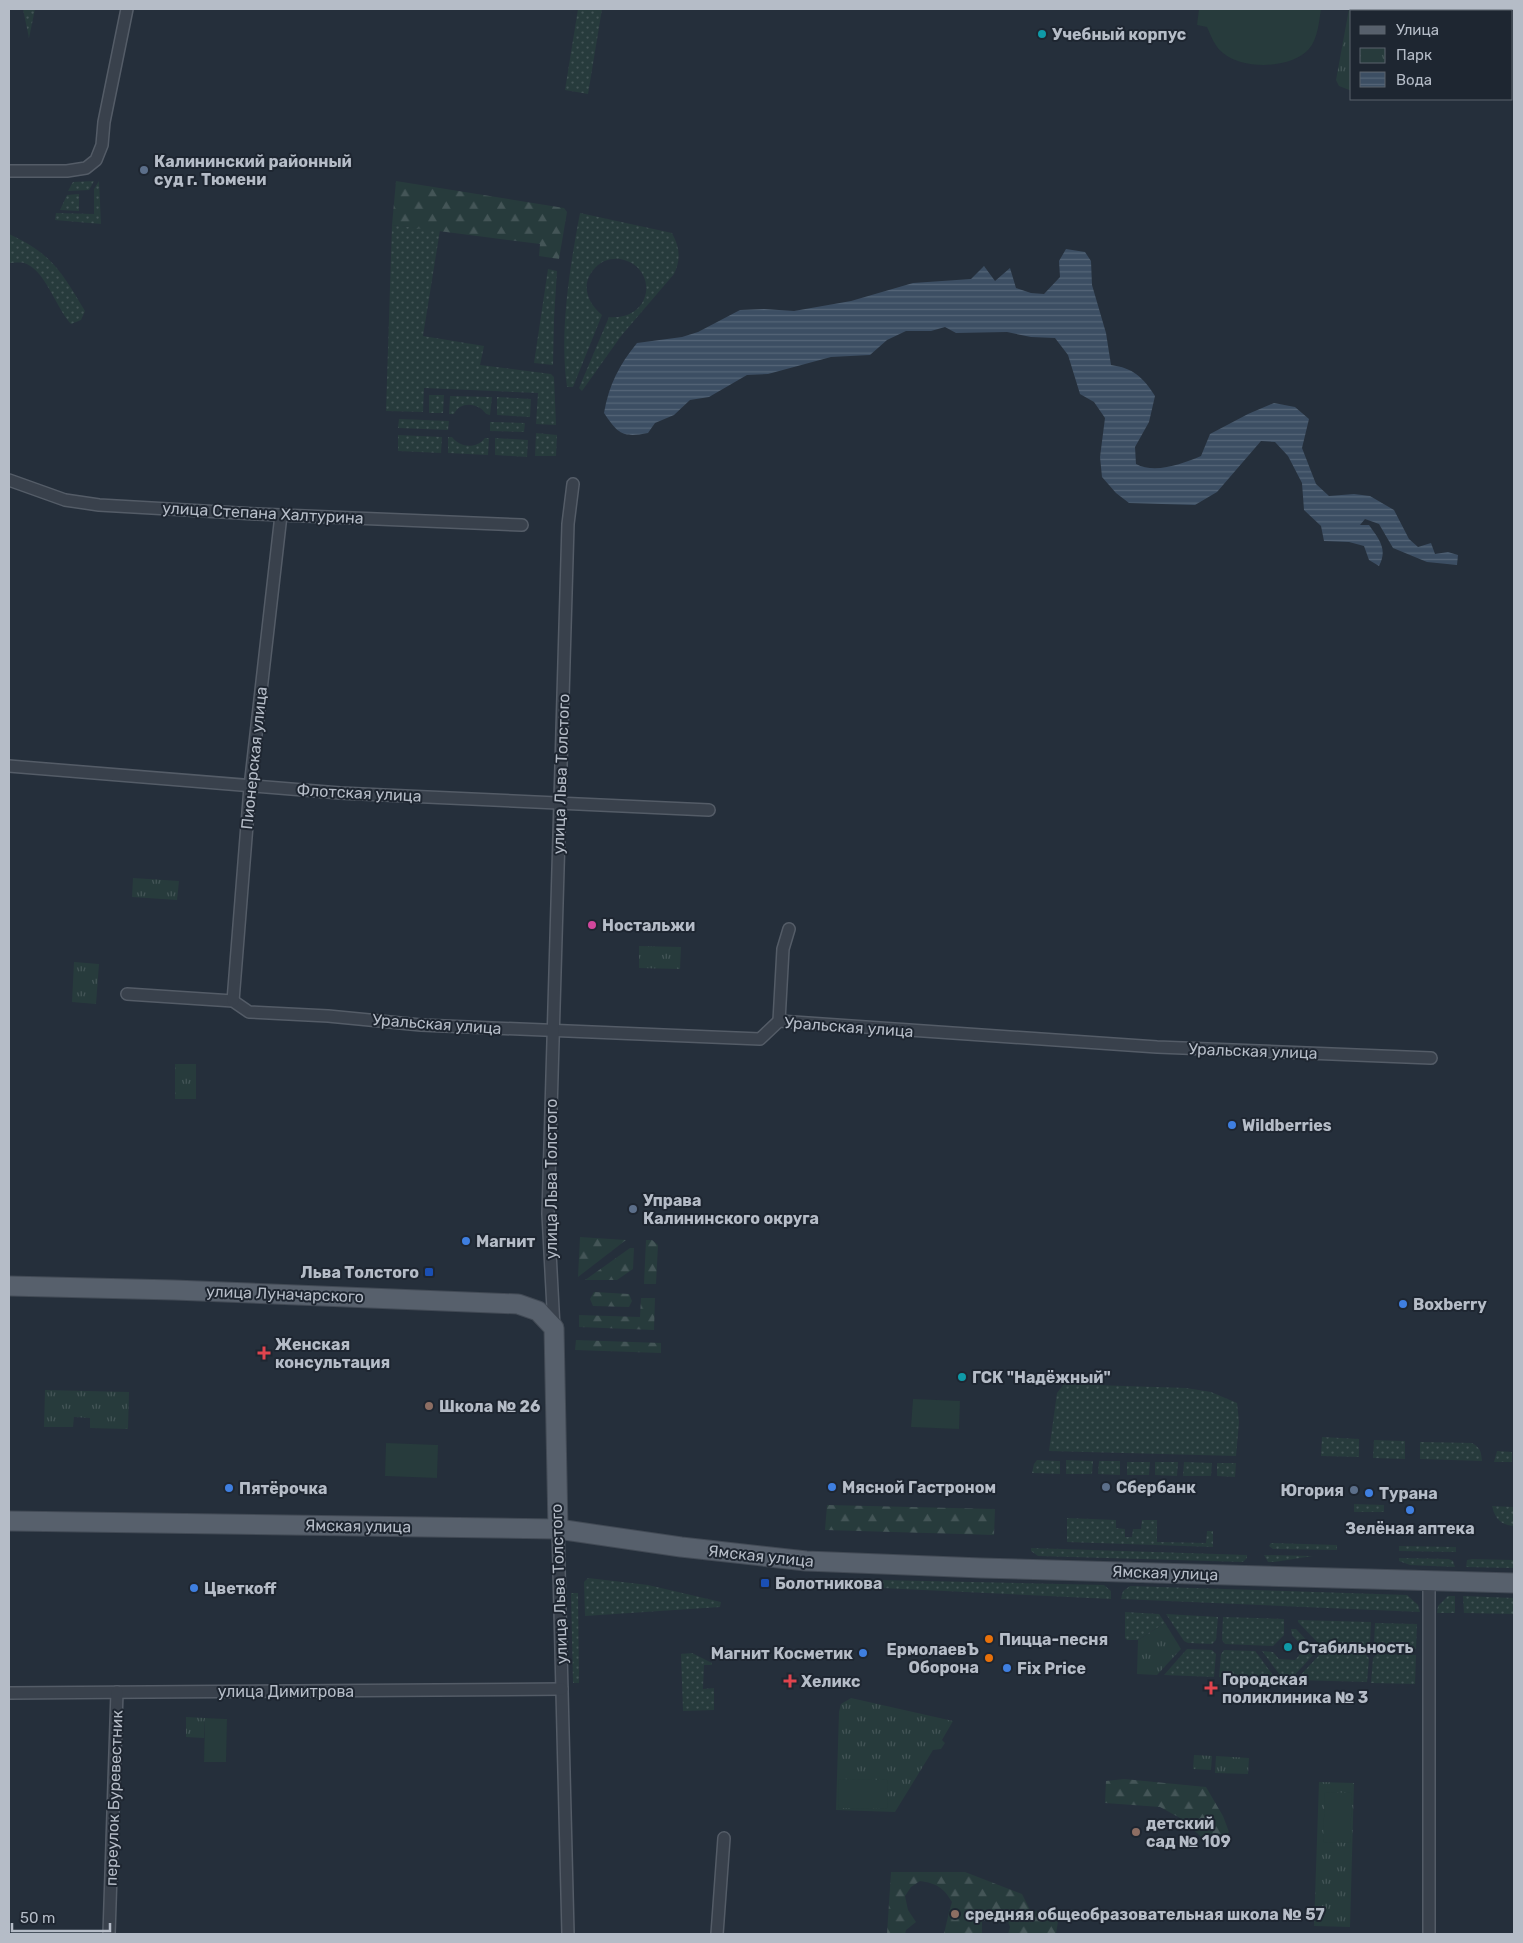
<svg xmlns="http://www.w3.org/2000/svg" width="1523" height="1943" viewBox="0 0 1523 1943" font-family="Rubik,sans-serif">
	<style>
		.grass { fill: url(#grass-dots) }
		.forest { fill: url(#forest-firs) }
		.park { fill: url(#park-tufts) }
		.pitch { fill: #273b3c }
		.water { fill: url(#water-rules) }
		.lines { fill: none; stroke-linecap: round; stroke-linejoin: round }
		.minor-casing { stroke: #545c67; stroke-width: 14 }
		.primary-casing { stroke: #424a55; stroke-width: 21 }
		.minor { stroke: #39414c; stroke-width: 11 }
		.primary { stroke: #57606c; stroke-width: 19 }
		.culture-dot { fill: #0f9aa8; stroke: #1e2631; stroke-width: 2 }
		.service-dot { fill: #5c6f8a; stroke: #1e2631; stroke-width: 2 }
		.hotel-dot { fill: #d1479c; stroke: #1e2631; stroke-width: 2 }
		.shop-dot { fill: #3f7fe0; stroke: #1e2631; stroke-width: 2 }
		.transit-dot { fill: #1a4fb4; stroke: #1e2631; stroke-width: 2 }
		.health-dot { fill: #e0444e; stroke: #1e2631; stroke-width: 2 }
		.education-dot { fill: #8d6e63; stroke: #1e2631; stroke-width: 2 }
		.food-dot { fill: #e8710a; stroke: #1e2631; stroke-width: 2 }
		.labels { text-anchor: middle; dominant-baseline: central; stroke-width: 4; stroke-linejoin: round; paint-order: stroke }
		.poi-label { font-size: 16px; font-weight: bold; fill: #b5bcc7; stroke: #1e2631; text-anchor: start }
		.street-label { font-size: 16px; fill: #b5bcc7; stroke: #1e2631 }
	</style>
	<defs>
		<pattern id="grass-dots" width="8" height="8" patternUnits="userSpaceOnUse" patternTransform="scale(1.25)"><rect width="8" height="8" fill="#273b3c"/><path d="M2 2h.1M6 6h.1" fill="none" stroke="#445557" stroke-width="1.8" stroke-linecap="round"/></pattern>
		<pattern id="forest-firs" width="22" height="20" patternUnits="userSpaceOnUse" patternTransform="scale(1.25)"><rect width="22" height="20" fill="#273b3c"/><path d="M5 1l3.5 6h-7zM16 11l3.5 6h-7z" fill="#445557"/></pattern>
		<pattern id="park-tufts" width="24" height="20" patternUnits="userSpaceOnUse" patternTransform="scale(1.25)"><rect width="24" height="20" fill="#273b3c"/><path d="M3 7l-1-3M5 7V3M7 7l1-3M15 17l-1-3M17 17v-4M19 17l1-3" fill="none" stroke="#445557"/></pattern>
		<pattern id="water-rules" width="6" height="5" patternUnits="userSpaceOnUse" patternTransform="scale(1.25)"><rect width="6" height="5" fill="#3c4e63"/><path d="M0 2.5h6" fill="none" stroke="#566678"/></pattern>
	</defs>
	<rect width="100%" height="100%" fill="#252f3b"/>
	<!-- grass -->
	<g class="grass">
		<path d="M 23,9 L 35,9 L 29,38 Z"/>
		<path d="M 578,9 L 602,9 L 588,94 L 565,90 Z"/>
		<path d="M 94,181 L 89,190 L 68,191 L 73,182 Z"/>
		<path d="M 99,181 L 101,224 L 55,220 L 56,213 L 94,214 L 94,189 Z"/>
		<path d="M 79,194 L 79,211 L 60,210 L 67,195 Z"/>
		<path d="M 580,213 L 672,233 C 680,248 681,259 674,274 L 621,336 L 582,391 L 579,388 L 609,317 C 654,321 659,266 620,259 C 611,258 601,261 595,268 C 580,284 587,302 602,315 L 573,387 L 567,387 C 559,332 570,266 580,213 Z"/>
		<path d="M 392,225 L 440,230 L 423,336 L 484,346 L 480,365 L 551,374 L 554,377 L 556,425 L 536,424 L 538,393 L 424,388 L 423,412 L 386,411 Z"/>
		<path d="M 9,234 C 52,254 61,271 85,311 L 81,320 L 71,324 C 56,308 45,269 24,263 C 20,262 13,263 9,263 Z"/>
		<path d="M 548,269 L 557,271 L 554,319 L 553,365 L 534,363 Z"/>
		<path d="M 429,395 L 444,395 L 443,413 L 429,413 Z"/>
		<path d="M 450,396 L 492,397 L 490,415 C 484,414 485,411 480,408 C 471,402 458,404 454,414 L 449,414 Z"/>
		<path d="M 497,397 L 531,399 L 530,417 L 497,415 Z"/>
		<path d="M 399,419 L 449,421 L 448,430 L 398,428 Z"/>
		<path d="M 490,422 L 525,423 L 524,432 L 490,431 Z"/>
		<path d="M 536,433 L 557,435 L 556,456 L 535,456 Z"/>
		<path d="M 398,435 L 442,437 L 441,453 L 398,451 Z"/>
		<path d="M 448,437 L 452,437 C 460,448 477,449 485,438 L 489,438 L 488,455 L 448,453 Z"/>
		<path d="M 495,438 L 528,440 L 527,457 L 495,455 Z"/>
		<path d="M 1064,1384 L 1186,1388 L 1211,1392 L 1237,1403 L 1239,1422 L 1236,1456 L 1049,1451 L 1057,1393 Z"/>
		<path d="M 1322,1437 L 1359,1439 L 1359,1457 L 1321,1456 Z"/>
		<path d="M 1374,1440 L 1405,1441 L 1405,1459 L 1373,1458 Z"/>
		<path d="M 1420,1442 L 1472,1443 C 1481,1448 1481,1452 1482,1461 L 1420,1459 Z"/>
		<path d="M 1497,1451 L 1512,1452 L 1512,1462 L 1494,1462 Z"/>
		<path d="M 1037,1460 L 1060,1461 L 1060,1474 L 1032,1473 L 1034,1464 Z"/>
		<path d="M 1066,1460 L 1093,1461 L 1092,1474 L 1066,1474 Z"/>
		<path d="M 1099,1461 L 1120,1461 L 1120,1475 L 1098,1474 Z"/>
		<path d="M 1127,1462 L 1150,1462 L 1149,1475 L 1127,1475 Z"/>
		<path d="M 1155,1462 L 1178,1462 L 1177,1476 L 1155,1475 Z"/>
		<path d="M 1184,1462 L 1212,1463 L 1211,1476 L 1183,1476 Z"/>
		<path d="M 1217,1463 L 1236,1463 L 1235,1477 L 1217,1476 Z"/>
		<path d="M 1354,1504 L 1384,1505 L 1384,1512 L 1354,1512 Z"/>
		<path d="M 1492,1506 L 1514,1507 L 1514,1526 C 1501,1525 1495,1519 1492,1506 Z"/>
		<path d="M 1067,1518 L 1116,1520 L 1116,1528 L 1125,1529 L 1125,1537 L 1132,1537 L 1133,1529 L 1141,1529 L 1142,1520 L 1157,1520 L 1157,1542 L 1206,1543 L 1207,1531 L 1213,1531 L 1213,1547 L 1067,1542 Z"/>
		<path d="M 1271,1543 L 1337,1545 L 1337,1550 L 1273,1549 L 1269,1546 Z"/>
		<path d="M 1399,1546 L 1456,1547 L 1456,1552 L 1399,1551 Z"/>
		<path d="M 1031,1548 L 1247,1555 L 1247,1558 L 1243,1562 L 1038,1556 L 1031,1551 Z"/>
		<path d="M 1264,1555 L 1313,1556 L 1274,1562 L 1268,1562 Z"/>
		<path d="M 1399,1558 L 1449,1559 L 1453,1561 L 1455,1567 L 1410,1565 L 1399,1561 Z"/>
		<path d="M 1472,1559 L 1514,1560 L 1514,1568 L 1466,1567 L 1467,1560 Z"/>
		<path d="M 588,1578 L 648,1585 L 721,1602 L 720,1607 L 585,1616 L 584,1582 Z"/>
		<path d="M 833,1579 L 1104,1585 L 1111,1591 L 1111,1599 L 818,1585 Z"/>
		<path d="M 1130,1586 L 1407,1595 L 1418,1605 L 1420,1612 L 1121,1599 L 1123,1591 Z"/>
		<path d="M 571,1593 L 578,1593 L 579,1683 L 573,1683 Z"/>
		<path d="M 1448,1596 L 1455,1596 L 1455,1613 L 1437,1613 L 1438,1606 Z"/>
		<path d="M 1463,1596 L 1514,1598 L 1514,1614 L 1464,1613 Z"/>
		<path d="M 1125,1612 L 1159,1614 L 1165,1623 L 1138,1640 L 1127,1640 L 1125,1638 Z"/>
		<path d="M 1166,1614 L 1218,1617 L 1216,1640 L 1212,1644 L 1188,1643 L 1184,1641 Z"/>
		<path d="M 1223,1617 L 1284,1619 L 1284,1635 L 1273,1646 L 1225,1644 L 1222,1640 Z"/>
		<path d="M 1298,1620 L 1371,1622 L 1370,1644 L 1366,1648 L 1322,1647 L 1298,1622 Z"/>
		<path d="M 1375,1623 L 1417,1624 L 1416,1649 L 1377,1648 L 1374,1644 Z"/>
		<path d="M 1291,1629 L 1296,1629 L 1313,1647 L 1302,1646 L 1292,1635 Z"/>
		<path d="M 1187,1649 L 1212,1650 L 1216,1654 L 1214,1677 L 1164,1675 Z"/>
		<path d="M 1224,1650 L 1255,1651 L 1276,1679 L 1219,1677 L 1221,1654 Z"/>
		<path d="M 1262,1651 L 1273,1652 L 1279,1659 L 1295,1660 L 1302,1652 L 1314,1654 L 1290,1680 L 1283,1679 Z"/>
		<path d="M 692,1653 L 712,1663 L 712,1665 L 704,1665 L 703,1689 L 714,1688 L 714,1710 L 683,1711 L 681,1654 Z"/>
		<path d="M 1321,1653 L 1365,1654 L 1369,1658 L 1367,1682 L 1296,1680 Z"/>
		<path d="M 1377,1654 L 1416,1655 L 1415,1684 L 1371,1683 L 1373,1658 Z"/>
	</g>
	<!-- forest -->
	<g class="forest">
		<path d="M 396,181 L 564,208 L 567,212 L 559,259 L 539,256 L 540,244 L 392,225 Z"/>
		<path d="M 580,1237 L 626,1240 L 578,1277 Z"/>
		<path d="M 646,1240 L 652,1240 L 658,1245 L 656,1284 L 644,1284 Z"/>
		<path d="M 630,1248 L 634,1248 L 633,1269 L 617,1280 L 585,1280 Z"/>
		<path d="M 594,1292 L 629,1294 L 632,1301 L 629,1307 L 593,1306 L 590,1299 Z"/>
		<path d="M 641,1298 L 655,1298 L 654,1330 L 579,1327 L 579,1315 L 640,1317 Z"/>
		<path d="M 576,1340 L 661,1343 L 661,1353 L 575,1350 Z"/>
		<path d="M 827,1505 L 995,1509 L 994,1535 L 825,1530 Z"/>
		<path d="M 1124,1779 L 1206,1787 L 1223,1816 L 1229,1832 L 1222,1845 L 1214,1848 L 1180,1818 L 1160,1807 L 1105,1803 L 1106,1781 Z"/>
		<path d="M 891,1872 L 965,1872 L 1022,1894 L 1030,1910 L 1047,1914 L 1058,1921 L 1056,1934 L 1008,1934 L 1010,1927 L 1004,1911 L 982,1922 L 982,1934 L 944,1934 L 949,1912 L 952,1902 C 944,1888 936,1883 920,1881 L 911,1887 L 905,1896 L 908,1910 L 916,1922 L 906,1930 L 905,1934 L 887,1934 Z"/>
	</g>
	<!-- park -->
	<g class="park">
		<path d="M 1349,9 L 1450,9 L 1449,11 L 1352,11 L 1352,91 L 1339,86 L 1336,80 Z"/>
		<path d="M 133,878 L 179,881 L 177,900 L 132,897 Z"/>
		<path d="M 639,946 L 681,947 L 680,969 L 639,968 Z"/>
		<path d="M 74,962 L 99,964 L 96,1004 L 72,1002 Z"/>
		<rect x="175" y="1064" width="21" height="35"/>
		<path d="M 45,1390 L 129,1392 L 128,1429 L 90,1428 L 90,1418 L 74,1417 L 73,1427 L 44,1427 Z"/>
		<path d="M 1165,1623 L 1181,1649 L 1157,1675 L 1137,1674 L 1138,1640 Z"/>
		<path d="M 851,1698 L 953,1721 L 942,1740 L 945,1743 L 941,1749 L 933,1750 L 895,1812 L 836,1810 L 839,1712 L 841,1704 Z"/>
		<path d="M 186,1717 L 205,1718 L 204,1738 L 186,1737 Z"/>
		<path d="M 1194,1755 L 1212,1756 L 1211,1770 L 1193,1769 Z"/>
		<path d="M 1216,1756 L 1249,1758 L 1248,1774 L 1215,1773 Z"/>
		<path d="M 1319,1782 L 1354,1783 L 1350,1927 L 1314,1926 Z"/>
	</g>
	<!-- pitch -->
	<g class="pitch">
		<path d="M 1199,9 L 1321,9 C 1319,22 1318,38 1309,49 C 1291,69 1243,70 1223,53 C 1215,47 1211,36 1207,27 L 1197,25 Z"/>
		<path d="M 913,1399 L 960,1401 L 959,1429 L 911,1427 Z"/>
		<path d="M 386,1443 L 438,1445 L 437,1478 L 385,1476 Z"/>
		<path d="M 205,1718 L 227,1719 L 226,1762 L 204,1762 Z"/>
		<path d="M 839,1779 L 888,1780 L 887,1809 L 838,1808 Z"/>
		<path d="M 1325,1792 L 1352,1793 L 1350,1843 L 1323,1842 Z"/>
	</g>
	<!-- water -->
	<path class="water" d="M 1066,249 L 1085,252 L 1091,261 L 1092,285 L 1106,333 L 1111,365 C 1133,368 1143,377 1155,396 L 1149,422 L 1135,447 L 1136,464 C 1155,474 1182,464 1201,456 L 1210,434 L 1248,414 L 1274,403 L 1295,407 L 1309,419 L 1302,448 L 1316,484 L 1329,496 L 1354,494 L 1370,496 L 1394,510 L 1409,539 L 1418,547 L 1431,543 L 1435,554 L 1448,552 L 1458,555 L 1457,565 L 1427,562 L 1393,548 L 1379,524 L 1365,519 L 1360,525 L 1369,525 C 1379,539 1388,549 1379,566 L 1369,560 L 1364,546 L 1349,542 L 1324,541 L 1321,526 L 1304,510 L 1302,483 L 1288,456 L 1275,442 L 1261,441 L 1217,492 L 1195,505 L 1129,503 L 1116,493 L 1102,477 L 1100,457 L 1105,418 L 1094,402 L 1080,394 L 1068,355 L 1055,338 L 1031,337 L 1007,332 L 956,333 L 945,327 L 931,331 L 906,331 L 887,340 L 870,355 L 831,357 L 768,374 L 747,375 L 709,397 L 690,400 L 674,415 L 655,423 L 648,433 C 623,438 618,434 604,413 C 609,385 619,365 637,343 L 682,337 L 698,332 L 740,310 L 764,309 L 794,311 L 851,301 L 913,283 L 971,279 L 984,266 L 995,281 L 1010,268 L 1016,288 L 1031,293 L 1044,294 L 1060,277 L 1059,261 Z"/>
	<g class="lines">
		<defs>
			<g id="minor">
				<path d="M 9,171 L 67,171 L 86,168 L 96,160 L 102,145 L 104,122 L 127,9"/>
				<path d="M 9,480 L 65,500 L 99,505 L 257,514 L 522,525"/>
				<path d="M 9,766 L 340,793 L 709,810"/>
				<path d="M 127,994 L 233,1001 L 249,1012 L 328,1016 L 421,1025 L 760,1039 L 779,1021 L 1157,1047 L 1431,1058"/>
				<path d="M 233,1001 L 250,787 L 281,515"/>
				<path d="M 779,1021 L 783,949 L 789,929"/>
				<path d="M 554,1328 L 548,1214 L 568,524 L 573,484"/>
				<path d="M 558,1529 L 568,1934"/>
				<path d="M 9,1693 L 562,1689"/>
				<path d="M 109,1934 L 117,1692"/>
				<path d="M 717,1934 L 724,1838"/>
				<path d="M 1429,1934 L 1429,1581"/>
			</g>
			<g id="primary">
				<path d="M 9,1286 L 174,1290 L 518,1304 L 538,1311 L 554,1328 L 558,1529"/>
				<path d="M 9,1521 L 558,1529 L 681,1547 L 806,1561 L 981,1568 L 1514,1583"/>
			</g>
		</defs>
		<!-- minor casing -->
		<use href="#minor" class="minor-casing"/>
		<!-- primary casing -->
		<use href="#primary" class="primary-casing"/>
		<!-- minor -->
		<use href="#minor" class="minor"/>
		<!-- primary -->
		<use href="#primary" class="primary"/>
	</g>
	<!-- markers -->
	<g class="culture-dot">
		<circle cx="1042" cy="34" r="5"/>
		<circle cx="962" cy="1377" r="5"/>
		<circle cx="1288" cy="1647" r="5"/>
	</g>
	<g class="service-dot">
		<circle cx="144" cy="170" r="5"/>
		<circle cx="633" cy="1209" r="5"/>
		<circle cx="1106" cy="1487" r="5"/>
		<circle cx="1354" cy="1490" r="5"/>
	</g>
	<circle class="hotel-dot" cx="592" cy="925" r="5"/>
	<g class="shop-dot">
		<circle cx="1232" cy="1125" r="5"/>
		<circle cx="466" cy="1241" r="5"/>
		<circle cx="1403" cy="1304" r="5"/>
		<circle cx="832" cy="1487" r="5"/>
		<circle cx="229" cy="1488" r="5"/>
		<circle cx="1369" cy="1493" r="5"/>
		<circle cx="1410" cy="1510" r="5"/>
		<circle cx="194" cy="1588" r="5"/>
		<circle cx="863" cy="1653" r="5"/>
		<circle cx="1007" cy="1668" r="5"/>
	</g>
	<g class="transit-dot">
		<rect x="424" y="1267" width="10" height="10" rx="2.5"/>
		<rect x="760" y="1578" width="10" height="10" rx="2.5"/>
	</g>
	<g class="health-dot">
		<path d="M261.5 1345.5h5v5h5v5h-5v5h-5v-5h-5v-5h5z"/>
		<path d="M787.5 1673.5h5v5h5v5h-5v5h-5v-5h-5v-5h5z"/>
		<path d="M1208.5 1680.5h5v5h5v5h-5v5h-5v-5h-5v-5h5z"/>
	</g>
	<g class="education-dot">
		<circle cx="429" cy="1406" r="5"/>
		<circle cx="1136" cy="1832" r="5"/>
		<circle cx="955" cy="1914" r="5"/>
	</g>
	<g class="food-dot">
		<circle cx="989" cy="1639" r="5"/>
		<circle cx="989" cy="1658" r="5"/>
	</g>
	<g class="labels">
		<!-- poi labels -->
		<g class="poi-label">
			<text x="1052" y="34">Учебный корпус</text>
			<text x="154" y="161">Калининский районный<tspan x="154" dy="18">суд г. Тюмени</tspan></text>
			<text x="602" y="925">Ностальжи</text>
			<text x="1242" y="1125">Wildberries</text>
			<text x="643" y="1200">Управа<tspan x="643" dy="18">Калининского округа</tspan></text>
			<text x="476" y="1241">Магнит</text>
			<text x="419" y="1272" text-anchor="end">Льва Толстого</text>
			<text x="1413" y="1304">Boxberry</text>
			<text x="275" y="1344">Женская<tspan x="275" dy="18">консультация</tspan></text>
			<text x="972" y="1377">ГСК "Надёжный"</text>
			<text x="439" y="1406">Школа № 26</text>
			<text x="842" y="1487">Мясной Гастроном</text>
			<text x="1116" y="1487">Сбербанк</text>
			<text x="239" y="1488">Пятёрочка</text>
			<text x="1344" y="1490" text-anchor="end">Югория</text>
			<text x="1379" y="1493">Турана</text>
			<text x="1410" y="1528" text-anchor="middle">Зелёная аптека</text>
			<text x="775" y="1583">Болотникова</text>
			<text x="204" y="1588">Цветкоff</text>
			<text x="999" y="1639">Пицца-песня</text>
			<text x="1298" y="1647">Стабильность</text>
			<text x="979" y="1649" text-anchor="end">ЕрмолаевЪ<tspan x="979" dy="18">Оборона</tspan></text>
			<text x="853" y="1653" text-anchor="end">Магнит Косметик</text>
			<text x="1017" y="1668">Fix Price</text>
			<text x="1222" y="1679">Городская<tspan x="1222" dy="18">поликлиника № 3</tspan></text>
			<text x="801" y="1681">Хеликс</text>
			<text x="1146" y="1823">детский<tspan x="1146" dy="18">сад № 109</tspan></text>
			<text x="965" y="1914">средняя общеобразовательная школа № 57</text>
		</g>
		<!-- street labels -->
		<g class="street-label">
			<text transform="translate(263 513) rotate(3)">улица Степана Халтурина</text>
			<text transform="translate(254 758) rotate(-84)">Пионерская улица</text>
			<text transform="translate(561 774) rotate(-88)">улица Льва Толстого</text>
			<text transform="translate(359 793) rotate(3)">Флотская улица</text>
			<text transform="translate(437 1024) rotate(4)">Уральская улица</text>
			<text transform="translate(849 1027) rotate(4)">Уральская улица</text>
			<text transform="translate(1253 1051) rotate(2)">Уральская улица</text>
			<text transform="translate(551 1179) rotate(-90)">улица Льва Толстого</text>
			<text transform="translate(285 1294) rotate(2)">улица Луначарского</text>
			<text transform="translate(358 1526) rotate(1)">Ямская улица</text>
			<text transform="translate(761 1556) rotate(6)">Ямская улица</text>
			<text transform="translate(1165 1573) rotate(2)">Ямская улица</text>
			<text transform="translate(559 1584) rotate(-92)">улица Льва Толстого</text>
			<text x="286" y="1691">улица Димитрова</text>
			<text transform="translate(114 1798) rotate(-88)">переулок Буревестник</text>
		</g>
	</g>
	<!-- border -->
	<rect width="1523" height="1943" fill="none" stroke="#b5bcc7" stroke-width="20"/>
	<!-- legend -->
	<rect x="1350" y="10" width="162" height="90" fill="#1e2631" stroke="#5a626d"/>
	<rect x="1360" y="26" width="25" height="8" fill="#57606c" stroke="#5a626d"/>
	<text x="1396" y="35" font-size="15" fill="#b5bcc7">Улица</text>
	<rect x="1360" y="48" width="25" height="15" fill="url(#park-tufts)" stroke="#5a626d"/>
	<text x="1396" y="60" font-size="15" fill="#b5bcc7">Парк</text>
	<rect x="1360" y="72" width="25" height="15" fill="url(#water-rules)" stroke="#5a626d"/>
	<text x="1396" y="85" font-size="15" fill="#b5bcc7">Вода</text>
	<!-- scale -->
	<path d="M12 1923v8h98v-8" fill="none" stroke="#b5bcc7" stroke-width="2.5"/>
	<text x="20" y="1923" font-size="15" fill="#b5bcc7" stroke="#1e2631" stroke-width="4" paint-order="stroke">50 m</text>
</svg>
